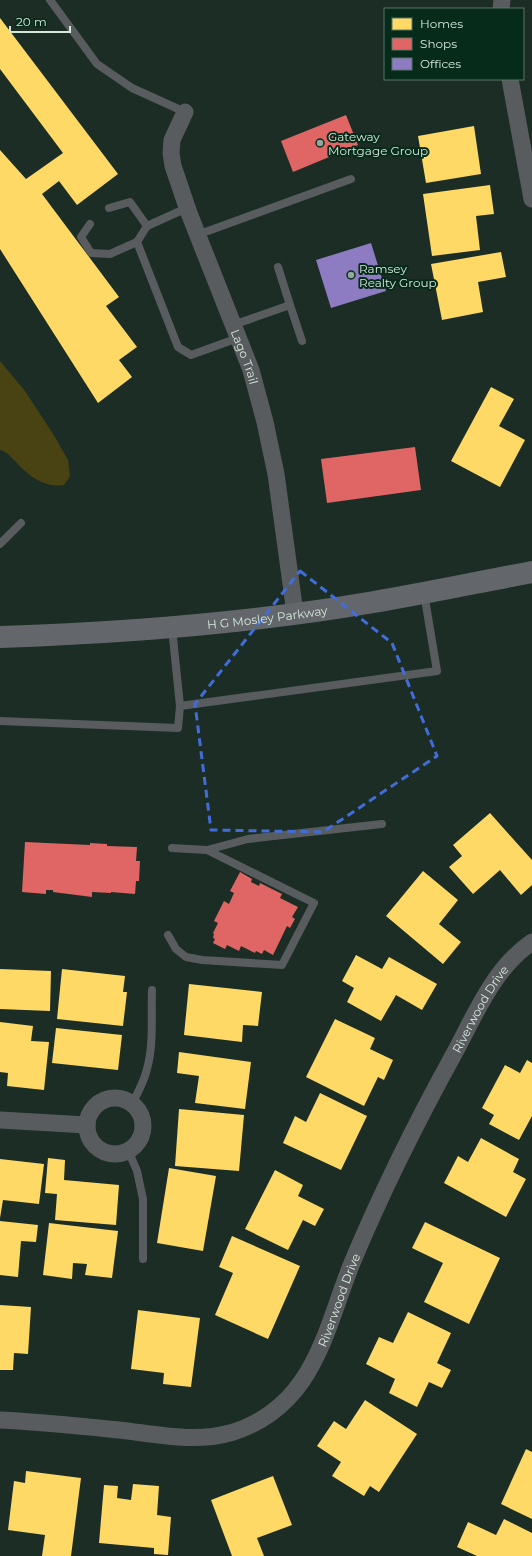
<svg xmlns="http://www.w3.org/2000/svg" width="532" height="1556" viewBox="0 0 532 1556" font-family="Montserrat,sans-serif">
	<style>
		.water { fill: #494212 }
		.homes { fill: #ffd966 }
		.shops { fill: #e06666 }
		.offices { fill: #8e7cc3 }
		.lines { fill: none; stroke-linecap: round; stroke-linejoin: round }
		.lane { stroke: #595c5f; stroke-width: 8 }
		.street { stroke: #595c5f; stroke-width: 17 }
		.secondary { stroke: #63676b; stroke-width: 22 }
		.marked { fill: none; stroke: #426dd9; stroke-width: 3; stroke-dasharray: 8 5; stroke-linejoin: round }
		.poi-dot { fill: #93a69b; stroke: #072b1a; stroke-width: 1.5 }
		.labels { text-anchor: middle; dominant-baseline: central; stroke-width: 4; stroke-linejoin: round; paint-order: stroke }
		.poi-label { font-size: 12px; fill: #d4e7db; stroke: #072b1a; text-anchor: start }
		.street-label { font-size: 12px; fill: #d4e7db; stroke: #072b1a }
	</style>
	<rect width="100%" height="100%" fill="#1b2d24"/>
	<!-- water -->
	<path class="water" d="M 0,361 L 25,391 L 55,437 L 68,460 L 70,476 L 64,485 C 43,488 28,475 15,461 C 10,456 6,451 0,450 Z"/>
	<!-- homes -->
	<g class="homes">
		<path d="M 0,18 L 118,174 L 77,205 L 59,181 L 42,194 L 119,297 L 106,306 L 137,347 L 119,360 L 132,377 L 98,403 L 0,249 L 0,150 L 26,179 L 63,153 L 0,69 Z"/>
		<path d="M 474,126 L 481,174 L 426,183 L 418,136 Z"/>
		<path d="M 490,185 L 494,214 L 476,216 L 480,250 L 432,256 L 423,194 Z"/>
		<path d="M 501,252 L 506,277 L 478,282 L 483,312 L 442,320 L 431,264 Z"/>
		<path d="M 491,387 L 514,399 L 499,426 L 525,440 L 500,487 L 451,461 Z"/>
		<path d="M 490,813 L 532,860 L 532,885 L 521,895 L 500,870 L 473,894 L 449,867 L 462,856 L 453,845 Z"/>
		<path d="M 423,871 L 458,900 L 439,924 L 461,942 L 443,964 L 386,916 Z"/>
		<path d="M 356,955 L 382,969 L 389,957 L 437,984 L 422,1010 L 396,995 L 381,1021 L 347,1002 L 354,988 L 342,981 Z"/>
		<path d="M 0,969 L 51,971 L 50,1011 L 0,1009 Z"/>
		<path d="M 62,969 L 125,976 L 123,992 L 127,992 L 123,1026 L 57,1019 Z"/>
		<path d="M 189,984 L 262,992 L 258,1026 L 243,1025 L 242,1042 L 184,1035 Z"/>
		<path d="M 335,1019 L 375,1038 L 370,1049 L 393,1060 L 384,1080 L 378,1077 L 364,1106 L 306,1077 Z"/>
		<path d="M 0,1022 L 33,1026 L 31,1041 L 49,1042 L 44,1090 L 7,1086 L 8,1073 L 0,1072 Z"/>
		<path d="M 56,1028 L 122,1035 L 118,1070 L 52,1063 Z"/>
		<path d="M 179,1052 L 251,1062 L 245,1109 L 195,1103 L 199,1076 L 177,1073 Z"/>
		<path d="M 527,1060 L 532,1063 L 532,1116 L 519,1140 L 489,1124 L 494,1115 L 482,1108 L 505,1065 L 520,1073 Z"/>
		<path d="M 320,1093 L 367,1116 L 341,1170 L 283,1143 L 295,1116 L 306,1122 Z"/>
		<path d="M 179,1109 L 244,1115 L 239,1171 L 175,1166 Z"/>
		<path d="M 481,1138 L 519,1159 L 513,1172 L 526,1179 L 506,1217 L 444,1183 L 458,1156 L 468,1162 Z"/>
		<path d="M 48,1158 L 65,1160 L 64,1180 L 119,1185 L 116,1225 L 55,1220 L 57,1194 L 45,1193 Z"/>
		<path d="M 0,1159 L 44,1164 L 39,1204 L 3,1200 L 0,1218 Z"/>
		<path d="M 169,1168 L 216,1176 L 203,1251 L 157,1243 Z"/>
		<path d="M 275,1170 L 303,1185 L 298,1196 L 324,1209 L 315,1226 L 303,1220 L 288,1250 L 245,1229 Z"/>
		<path d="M 0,1221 L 38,1225 L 36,1242 L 21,1241 L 18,1277 L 0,1275 Z"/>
		<path d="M 425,1222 L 500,1258 L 469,1324 L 424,1302 L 443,1263 L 412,1248 Z"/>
		<path d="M 49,1223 L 118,1231 L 112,1278 L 85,1275 L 87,1264 L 73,1263 L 72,1279 L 43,1275 Z"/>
		<path d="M 232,1236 L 300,1266 L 268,1339 L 215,1315 L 233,1273 L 219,1267 Z"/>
		<path d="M 0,1305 L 31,1307 L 28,1354 L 14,1353 L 13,1370 L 0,1370 Z"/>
		<path d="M 138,1310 L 200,1318 L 191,1387 L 163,1384 L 164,1373 L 131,1369 Z"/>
		<path d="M 408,1312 L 451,1333 L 437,1363 L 451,1370 L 442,1388 L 429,1382 L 417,1407 L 389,1393 L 395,1379 L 366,1364 L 379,1337 L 393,1343 Z"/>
		<path d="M 365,1400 L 417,1434 L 379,1492 L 370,1486 L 364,1496 L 332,1476 L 341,1462 L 317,1446 L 334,1421 L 346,1429 Z"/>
		<path d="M 526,1449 L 532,1452 L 532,1519 L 501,1504 Z"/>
		<path d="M 26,1471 L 81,1478 L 71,1556 L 42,1556 L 45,1535 L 8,1530 L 14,1481 L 25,1483 Z"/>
		<path d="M 273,1476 L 292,1525 L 257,1538 L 264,1556 L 232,1556 L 211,1500 Z"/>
		<path d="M 133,1484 L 159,1486 L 157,1515 L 171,1517 L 168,1555 L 154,1554 L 154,1548 L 99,1543 L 104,1485 L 118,1486 L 117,1498 L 131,1500 Z"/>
		<path d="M 504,1519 L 532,1533 L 532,1556 L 477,1556 L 457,1547 L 468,1522 L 496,1535 Z"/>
	</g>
	<!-- shops -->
	<g class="shops">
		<path d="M 346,115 L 358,145 L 293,172 L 281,141 Z"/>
		<path d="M 415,447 L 421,490 L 327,503 L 321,459 Z"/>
		<path d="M 25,842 L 90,845 L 90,843 L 107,844 L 107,846 L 137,847 L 136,861 L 140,861 L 139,881 L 136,881 L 135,894 L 111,892 L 111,893 L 92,892 L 92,897 L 53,892 L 53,890 L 46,890 L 46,894 L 22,892 Z"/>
		<path d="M 240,872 L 252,879 L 251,882 L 259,886 L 260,883 L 282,894 L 280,898 L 298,907 L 292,917 L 295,919 L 290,928 L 287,926 L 273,955 L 264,950 L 262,954 L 256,951 L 255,953 L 241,946 L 239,951 L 227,945 L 225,949 L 213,943 L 215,939 L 213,938 L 214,934 L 213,933 L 218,923 L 214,921 L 224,901 L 229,904 L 234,893 L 230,891 Z"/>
	</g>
	<!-- offices -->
	<path class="offices" d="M 371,243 L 386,291 L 331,308 L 316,260 Z"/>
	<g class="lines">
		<!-- lane -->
		<g class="lane">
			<path d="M 50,0 L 97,64 L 132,88 L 185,112"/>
			<path d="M 109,208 L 130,202 L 147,226"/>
			<path d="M 187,208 L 147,226 L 137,242 L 178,347 L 191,355 L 238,338"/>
			<path d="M 90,224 L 81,237 L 91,253 L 110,254 L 137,242"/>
			<path d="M 197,235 L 351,179"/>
			<path d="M 278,267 L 290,305"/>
			<path d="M 233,325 L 290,305 L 302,341"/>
			<path d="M 0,544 L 21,523"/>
			<path d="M 180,706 L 437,671 L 424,593"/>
			<path d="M 0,721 L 178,728 L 180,706 L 172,628"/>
			<path d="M 207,850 L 248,839 L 382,824"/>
			<path d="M 168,935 L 176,949 L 186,957 L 202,960 L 282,965 L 314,903 L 207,850 L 172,848"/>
			<path d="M 132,1104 C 138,1092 144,1082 147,1069 C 154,1044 151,1016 152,990"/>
			<path d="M 128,1150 L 137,1171 L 143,1199 L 143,1259"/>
		</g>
		<!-- street -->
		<g class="street">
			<path d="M 501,9 L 502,0"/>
			<path d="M 510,79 L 532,199"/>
			<path id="s1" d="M 185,112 L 172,140 L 171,153 L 173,166 L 189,213 L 251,370 L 265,422 L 276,474 L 295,613"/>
			<circle cx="115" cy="1126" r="28"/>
			<path d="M 0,1120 L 87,1125"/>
			<path id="s2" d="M 0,1420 C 40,1422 79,1426 119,1430 C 155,1434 194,1443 230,1433 C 259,1425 285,1406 302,1381 C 326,1346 336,1302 352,1263 C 382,1191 417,1121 455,1052 C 476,1013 494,968 532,942"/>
		</g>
		<!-- secondary -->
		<path class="secondary" id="s3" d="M 0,637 C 125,633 251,623 374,602 C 427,593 479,582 532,572"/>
	</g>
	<!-- marked area -->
	<path class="marked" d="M 300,571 L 392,643 L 437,756 L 323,832 L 211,830 L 195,704 Z"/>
	<!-- markers -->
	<g class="poi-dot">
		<circle cx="320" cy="143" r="4"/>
		<circle cx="351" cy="275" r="4"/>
	</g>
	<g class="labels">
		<!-- poi labels -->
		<g class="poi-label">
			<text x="328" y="136">Gateway<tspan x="328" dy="14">Mortgage Group</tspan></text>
			<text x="359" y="268">Ramsey<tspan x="359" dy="14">Realty Group</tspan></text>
		</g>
		<!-- street labels -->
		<g class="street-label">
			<text stroke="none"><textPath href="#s1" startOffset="261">Lago Trail</textPath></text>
			<text stroke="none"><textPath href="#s3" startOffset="268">H G Mosley Parkway</textPath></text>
			<text stroke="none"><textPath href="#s2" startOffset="735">Riverwood Drive</textPath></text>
			<text stroke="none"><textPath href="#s2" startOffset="411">Riverwood Drive</textPath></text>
		</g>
	</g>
	<!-- legend -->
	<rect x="384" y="8" width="140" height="72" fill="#072b1a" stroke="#597667"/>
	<rect x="392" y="18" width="20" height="12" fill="#ffd966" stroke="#597667"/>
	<text x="420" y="28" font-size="12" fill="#d4e7db">Homes</text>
	<rect x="392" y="38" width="20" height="12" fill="#e06666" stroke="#597667"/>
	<text x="420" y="48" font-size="12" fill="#d4e7db">Shops</text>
	<rect x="392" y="58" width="20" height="12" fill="#8e7cc3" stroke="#597667"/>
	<text x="420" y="68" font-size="12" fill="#d4e7db">Offices</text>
	<!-- scale -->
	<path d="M10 26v6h60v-6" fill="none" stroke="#d4e7db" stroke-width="2"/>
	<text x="16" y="26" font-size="12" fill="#d4e7db" stroke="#072b1a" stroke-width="3" paint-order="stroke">20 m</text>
</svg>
